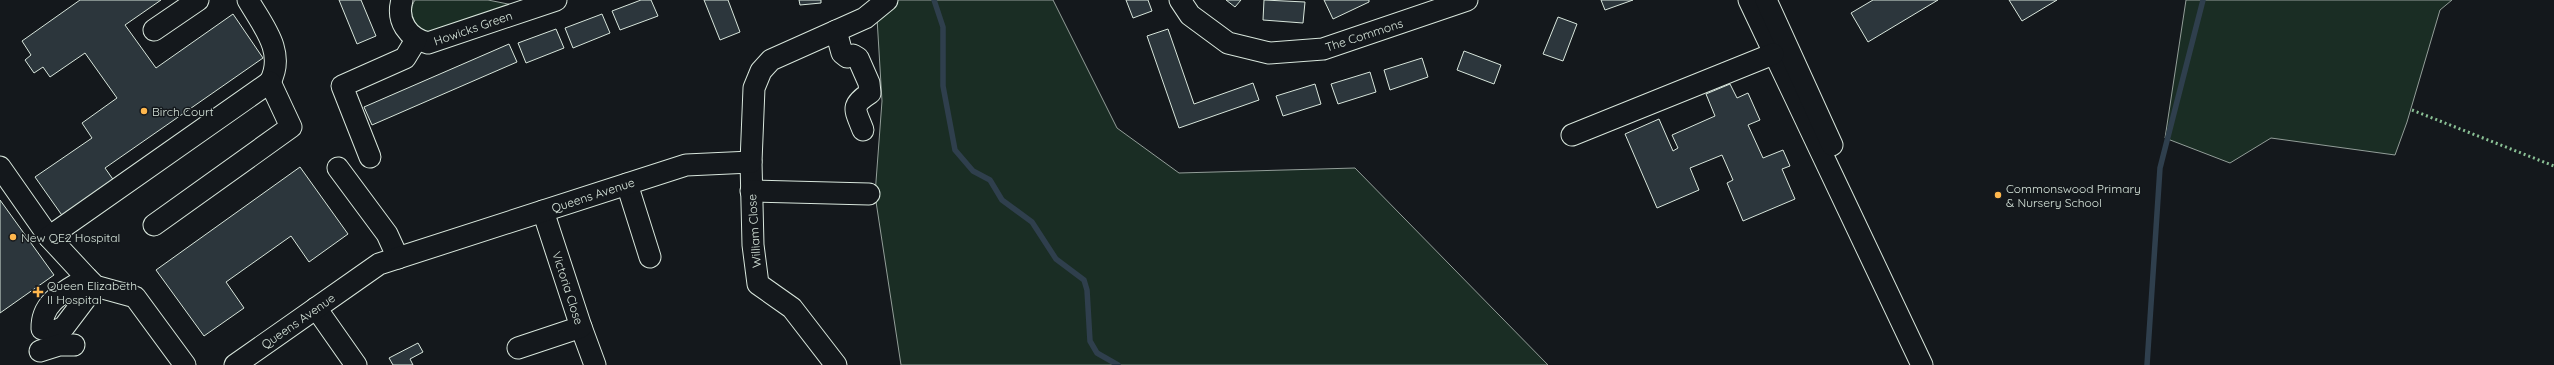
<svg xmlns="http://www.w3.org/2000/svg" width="2554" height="365" viewBox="0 0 2554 365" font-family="Quicksand,sans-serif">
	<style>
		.green { fill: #1a2d24; stroke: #939e99 }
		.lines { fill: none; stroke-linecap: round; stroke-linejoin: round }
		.stream { stroke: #2f3f4d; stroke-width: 5.5 }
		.building { fill: #2c363c; stroke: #d8e6dc }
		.minor-casing { stroke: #d8e6dc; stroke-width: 23 }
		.minor { stroke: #14181c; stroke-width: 21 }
		.hedge { stroke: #8ac095; stroke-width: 3; stroke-dasharray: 2 3; stroke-linecap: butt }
		.poi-dot { fill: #ffb74d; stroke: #14181c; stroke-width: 1.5 }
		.labels { text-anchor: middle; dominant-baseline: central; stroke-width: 3; stroke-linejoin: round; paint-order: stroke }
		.street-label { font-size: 12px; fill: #d8e6dc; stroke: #14181c }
		.poi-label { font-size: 12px; fill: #d8e6dc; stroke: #14181c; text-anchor: start }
	</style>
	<rect width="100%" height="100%" fill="#14181c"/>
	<!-- green -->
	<g class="green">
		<path d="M 415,0 L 488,0 L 513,5 L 430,34 L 422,33 C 415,23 407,12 415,0 Z"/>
		<path d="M 896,0 L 1053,0 L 1117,128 L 1179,173 L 1355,168 L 1548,365 L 901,365 L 875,195 L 882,101 L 877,18 Z"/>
		<path d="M 2186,0 L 2452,0 L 2440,10 L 2407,122 L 2395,155 L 2271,138 L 2230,163 L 2165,138 Z"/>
	</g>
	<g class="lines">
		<!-- stream -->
		<g class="stream">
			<path d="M 934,0 L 943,27 L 943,86 L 955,150 L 973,171 L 990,180 L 1002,200 L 1032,222 L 1056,259 L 1084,280 L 1087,290 L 1090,341 L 1097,353 L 1118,365"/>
			<path d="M 2147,365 L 2160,168 L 2203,0"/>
		</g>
	</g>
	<!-- building -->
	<g class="building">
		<path d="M 80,0 L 161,0 L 125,25 L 156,68 L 233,14 L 263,58 L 105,168 L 117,185 L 66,221 L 35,177 L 92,138 L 82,123 L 117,98 L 85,53 L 50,77 L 43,67 L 34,73 L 25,60 L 31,55 L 22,41 Z"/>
		<path d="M 339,0 L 361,0 L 376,36 L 357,44 Z"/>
		<path d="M 641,0 L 651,0 L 658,16 L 620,30 L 612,11 Z"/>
		<path d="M 704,0 L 728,0 L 740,32 L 720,40 Z"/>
		<path d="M 799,0 L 821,0 L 821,3 L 800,5 Z"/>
		<path d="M 1126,0 L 1148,0 L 1152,11 L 1133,18 Z"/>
		<path d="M 1226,0 L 1241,0 L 1235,7 Z"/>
		<path d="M 1264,0 L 1305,2 L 1303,23 L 1263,20 Z"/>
		<path d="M 1324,0 L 1369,0 L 1369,2 L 1333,19 Z"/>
		<path d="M 1601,0 L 1633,0 L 1605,10 Z"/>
		<path d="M 1873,0 L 1938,0 L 1868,42 L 1851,13 Z"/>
		<path d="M 2009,0 L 2057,0 L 2022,21 Z"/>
		<path d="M 602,14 L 610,33 L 573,48 L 565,28 Z"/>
		<path d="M 1558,17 L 1577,24 L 1563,61 L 1543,54 Z"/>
		<path d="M 556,29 L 564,48 L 526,63 L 518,43 Z"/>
		<path d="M 1168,29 L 1194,104 L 1253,83 L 1259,100 L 1179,128 L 1147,36 Z"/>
		<path d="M 509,44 L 517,62 L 372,125 L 364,107 Z"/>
		<path d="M 1464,51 L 1501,65 L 1494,84 L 1457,70 Z"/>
		<path d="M 1422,58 L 1428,77 L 1390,90 L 1384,70 Z"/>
		<path d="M 1370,72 L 1376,92 L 1338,104 L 1331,84 Z"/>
		<path d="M 1315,84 L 1321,104 L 1283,116 L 1276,96 Z"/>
		<path d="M 1730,84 L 1737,98 L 1748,93 L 1760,120 L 1748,125 L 1763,158 L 1783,150 L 1790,166 L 1782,169 L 1795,199 L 1743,221 L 1727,183 L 1733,180 L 1722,155 L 1690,168 L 1699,190 L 1657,208 L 1625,134 L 1659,119 L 1673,151 L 1678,148 L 1672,135 L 1715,116 L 1706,94 Z"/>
		<path d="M 300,167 L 348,234 L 309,262 L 291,236 L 226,282 L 244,308 L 204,336 L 156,270 Z"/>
		<path d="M 0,200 L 54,275 L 0,313 Z"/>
		<path d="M 418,343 L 423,352 L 410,359 L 413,365 L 393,365 L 389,358 Z"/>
	</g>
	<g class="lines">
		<defs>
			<g id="minor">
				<path d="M 248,0 C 263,26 286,52 270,82"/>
				<path d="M 402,0 C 396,21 408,38 428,43 L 556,0"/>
				<path d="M 1180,0 L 1190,15 L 1228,43 L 1269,53 L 1323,49 L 1467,0"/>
				<path d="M 1749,0 L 1922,365"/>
				<path d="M 1766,0 L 1832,145"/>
				<path d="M 154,30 L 198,0"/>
				<path d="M 836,31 L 842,53 L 847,57 L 853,55 L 858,58 L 869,83 L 870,93 C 850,106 855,109 863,130"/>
				<path d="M 1572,135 L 1773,54"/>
				<path d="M 370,157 L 342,86 L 405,58 L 416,40"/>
				<path d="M 751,162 L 753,245 L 758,284 L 792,308 L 836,365"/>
				<path d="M 0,167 L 49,237 L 87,278 L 95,286 L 135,297 L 185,365"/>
				<path d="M 338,168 L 387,234 L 398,258"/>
				<path d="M 627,184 L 650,257"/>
				<path d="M 751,191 L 869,194"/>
				<path d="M 543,211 L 581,327 L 595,365"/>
				<path d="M 49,237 L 270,82 L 291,127 L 154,225"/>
				<path d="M 87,278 C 66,291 41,301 42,329 L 56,331 L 64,327 L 95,286"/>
				<path d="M 316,308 L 356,365"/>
				<path d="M 518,348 L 581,327"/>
				<path d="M 40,351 L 59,345 L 74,345"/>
				<path d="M 235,365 L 379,264 L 686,165 L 751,162 L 754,88 L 761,71 L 771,60 L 865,18 L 887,0"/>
			</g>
		</defs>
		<!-- minor casing -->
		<use href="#minor" class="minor-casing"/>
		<!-- minor -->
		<use href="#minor" class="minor"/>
		<!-- hedge -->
		<path class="hedge" d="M 2412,110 L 2554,166"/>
	</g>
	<!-- markers -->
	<g class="poi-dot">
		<circle cx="144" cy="111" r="4"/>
		<circle cx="1998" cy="195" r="4"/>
		<circle cx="13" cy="237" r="4"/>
		<path d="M36 286h4v4h4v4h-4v4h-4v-4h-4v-4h4z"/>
	</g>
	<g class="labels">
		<!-- street labels -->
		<g class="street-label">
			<text transform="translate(473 28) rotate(-19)">Howicks Green</text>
			<text transform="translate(1364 35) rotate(-18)">The Commons</text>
			<text transform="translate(593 195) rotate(-18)">Queens Avenue</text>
			<text transform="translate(754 231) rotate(-94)">William Close</text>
			<text transform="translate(568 288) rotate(72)">Victoria Close</text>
			<text transform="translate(298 321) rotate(-35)">Queens Avenue</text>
		</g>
		<!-- poi labels -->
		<g class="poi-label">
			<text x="152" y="111">Birch Court</text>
			<text x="2006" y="188">Commonswood Primary<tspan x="2006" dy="14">&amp; Nursery School</tspan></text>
			<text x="21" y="237">New QE2 Hospital</text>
			<text x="47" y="285">Queen Elizabeth<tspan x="47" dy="14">II Hospital</tspan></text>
		</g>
	</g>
</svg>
